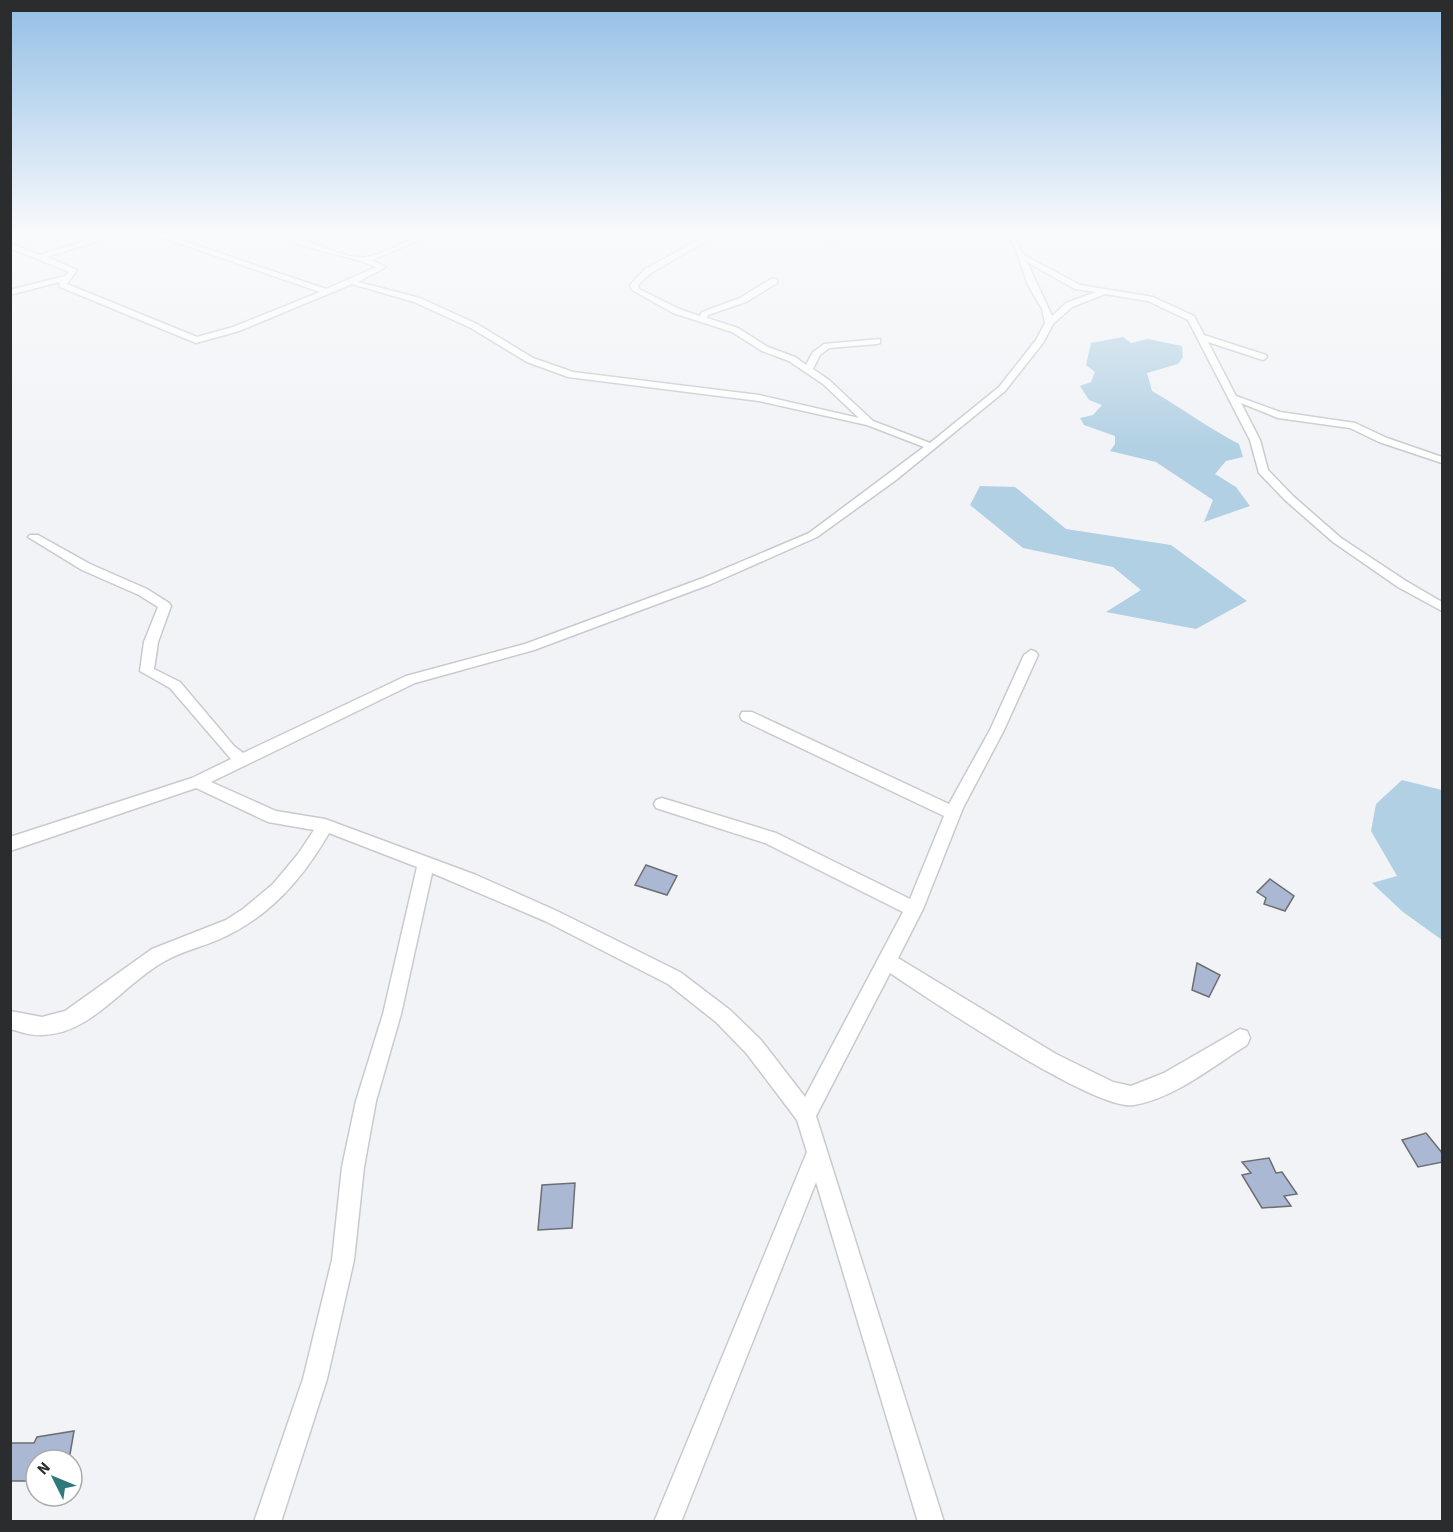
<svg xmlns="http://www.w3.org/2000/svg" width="1453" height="1532" viewBox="0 0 1453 1532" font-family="'Source Sans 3',sans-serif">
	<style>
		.water { fill: #b1d0e3 }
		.building { fill: #aab8d4; stroke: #6d6e71; stroke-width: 1.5 }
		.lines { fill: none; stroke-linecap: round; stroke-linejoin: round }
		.minor-casing { stroke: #c8cacd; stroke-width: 3 }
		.minor { fill: #fff; fill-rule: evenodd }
	</style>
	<rect width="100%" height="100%" fill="#f2f3f7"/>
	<!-- water -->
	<g class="water">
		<path d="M 1123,337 L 1131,343 L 1148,339 L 1182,346 L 1183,357 L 1178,364 L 1147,373 L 1152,391 C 1182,408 1208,428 1239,444 L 1243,457 L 1226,461 L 1215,474 L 1236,487 L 1250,506 L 1204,522 L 1213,500 L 1156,462 L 1110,451 L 1115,444 L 1115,436 L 1084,425 L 1080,418 L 1093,415 L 1102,405 L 1089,400 L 1080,386 L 1091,382 L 1095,372 L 1086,365 L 1091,343 Z"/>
		<path d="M 980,486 L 1015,487 L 1066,529 L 1171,545 L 1247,601 L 1196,629 L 1106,612 L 1141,590 L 1113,567 L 1023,548 L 970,505 Z"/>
		<path d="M 1402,780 L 1442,790 L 1442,940 L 1403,912 L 1372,883 L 1397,876 L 1371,831 L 1376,804 Z"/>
	</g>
	<!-- building -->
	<g class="building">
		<path d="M 646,865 L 677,876 L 667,895 L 635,885 Z"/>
		<path d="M 1270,879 L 1294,896 L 1285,911 L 1264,904 L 1266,898 L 1257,892 Z"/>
		<path d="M 1197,963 L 1220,975 L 1209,997 L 1192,990 Z"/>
		<path d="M 1426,1133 L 1443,1154 L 1443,1162 L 1418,1167 L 1402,1140 Z"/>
		<path d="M 1269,1158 L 1276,1173 L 1282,1172 L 1297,1194 L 1284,1196 L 1291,1206 L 1262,1208 L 1242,1175 L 1251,1173 L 1242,1162 Z"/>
		<path d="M 575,1183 L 572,1228 L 538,1230 L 542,1185 Z"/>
		<path d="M 74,1431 L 69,1460 L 36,1460 L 36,1481 L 10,1481 L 10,1443 L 34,1443 L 37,1437 Z"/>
	</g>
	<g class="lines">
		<defs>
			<g id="minor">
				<path d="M 108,234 L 119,234 L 47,257 L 77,270 L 67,284 L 197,337 L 233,327 L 320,292 L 152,234 L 163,234 L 326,289 L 376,267 C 345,253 308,252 278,234 C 303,234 345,262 367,257 C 386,253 405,242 423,234 L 433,234 L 372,260 L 386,267 L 358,282 L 420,298 L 477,324 L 533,358 L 573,372 L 759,395 L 859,418 L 823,384 L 789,361 L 762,351 L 732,332 L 673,313 L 632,290 L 630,285 L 645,269 L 709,234 L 718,234 L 651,273 L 638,285 L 639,289 L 679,309 L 700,316 L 702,312 L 740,298 L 771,279 L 777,279 L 777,283 L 746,302 L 708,315 L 707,318 L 738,328 L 768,347 L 795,357 L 806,365 L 813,352 L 824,344 L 880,339 L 880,343 L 877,344 L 829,348 L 820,355 L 813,369 L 829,380 L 873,421 L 930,443 L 999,387 L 1036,340 L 1045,323 L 1042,309 L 1028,285 L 1014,244 L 1006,234 L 1013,234 L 1024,255 L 1080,285 L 1153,297 L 1194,316 L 1204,335 L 1266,355 L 1267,357 L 1263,360 L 1208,342 L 1236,396 L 1280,412 L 1355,423 L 1387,438 L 1442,457 L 1442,463 L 1379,442 L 1350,428 L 1278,418 L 1241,403 L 1260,440 L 1268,470 L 1293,496 L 1341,538 L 1406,581 L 1442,602 L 1442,611 L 1398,587 L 1333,542 L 1285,500 L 1259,473 L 1250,440 L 1188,320 L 1148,301 L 1105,294 L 1072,307 L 1053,324 L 1043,343 L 1005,391 L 896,480 L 817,537 L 711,584 L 534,650 L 415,683 L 211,782 L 276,811 L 325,819 L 476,875 L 557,911 L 680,972 L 730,1010 L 761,1040 L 805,1097 L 903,912 L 765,843 L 656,808 L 654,804 L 656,800 L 662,798 L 776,833 L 910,899 L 944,816 L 742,720 L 740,716 L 742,712 L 752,712 L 949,804 L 990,730 L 1024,655 L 1031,650 L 1036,652 L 1038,655 L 1004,730 L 963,808 L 923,909 L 898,958 L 1056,1054 L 1113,1082 L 1131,1086 L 1164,1073 L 1240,1029 L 1247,1031 L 1250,1038 L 1247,1045 C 1213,1066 1175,1098 1134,1105 C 1096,1112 929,999 890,973 L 816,1116 L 944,1522 L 918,1522 L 816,1182 L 681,1522 L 654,1522 L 807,1152 L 797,1120 L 747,1054 L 716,1022 L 668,984 L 545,921 L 432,873 L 401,1014 L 376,1101 L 364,1167 L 354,1260 L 327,1379 L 281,1522 L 254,1522 L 303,1379 L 332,1260 L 342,1167 L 356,1101 L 383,1014 L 417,867 L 329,833 C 302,880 269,917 220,939 C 202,947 182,951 165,961 C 124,983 92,1034 42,1035 C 31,1036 21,1032 10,1029 L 10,1011 L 42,1017 L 65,1011 L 152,949 L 226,920 L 243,909 L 273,884 L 298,854 L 314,830 L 268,822 L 196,788 L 10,851 L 10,837 L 192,778 L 231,759 L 170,688 L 140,671 L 144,642 L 158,607 L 139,595 L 82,570 L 28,537 L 30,535 L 38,535 L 90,564 L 147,589 L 169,603 L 171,606 L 158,642 L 154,669 L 180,682 L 234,746 L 243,753 L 406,676 L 525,644 L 703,578 L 809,533 L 924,447 L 867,425 L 759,401 L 568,377 L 527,362 L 471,328 L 414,302 L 352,284 L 239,331 L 196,343 L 60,287 L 59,282 L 10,295 L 10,290 L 65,276 L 69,272 L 10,248 L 10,243 L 40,255 ZM 1027,262 L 1075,289 L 1096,292 L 1066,303 L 1052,316 Z"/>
				<path d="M 842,234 L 860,234 L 827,241 L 824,239 Z"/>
			</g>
		</defs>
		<!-- minor casing -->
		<use href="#minor" class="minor-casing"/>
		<!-- minor -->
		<use href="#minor" class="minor"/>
	</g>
	<!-- sky -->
	<linearGradient id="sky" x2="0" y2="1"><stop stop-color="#92bfe6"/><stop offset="0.52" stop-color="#f9fafb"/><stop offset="1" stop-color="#f9fafb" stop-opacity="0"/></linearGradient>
	<rect width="1453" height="449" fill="url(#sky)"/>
	<!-- border -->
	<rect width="1453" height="1532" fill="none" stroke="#2b2c2d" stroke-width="24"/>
	<!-- north arrow -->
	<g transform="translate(54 1478) rotate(313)"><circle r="28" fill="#ffffff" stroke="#aaabab" stroke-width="1.5"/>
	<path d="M0-4.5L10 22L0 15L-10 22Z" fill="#2f797b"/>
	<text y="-9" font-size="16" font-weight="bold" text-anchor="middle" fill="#2b2c2d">N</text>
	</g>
</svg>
